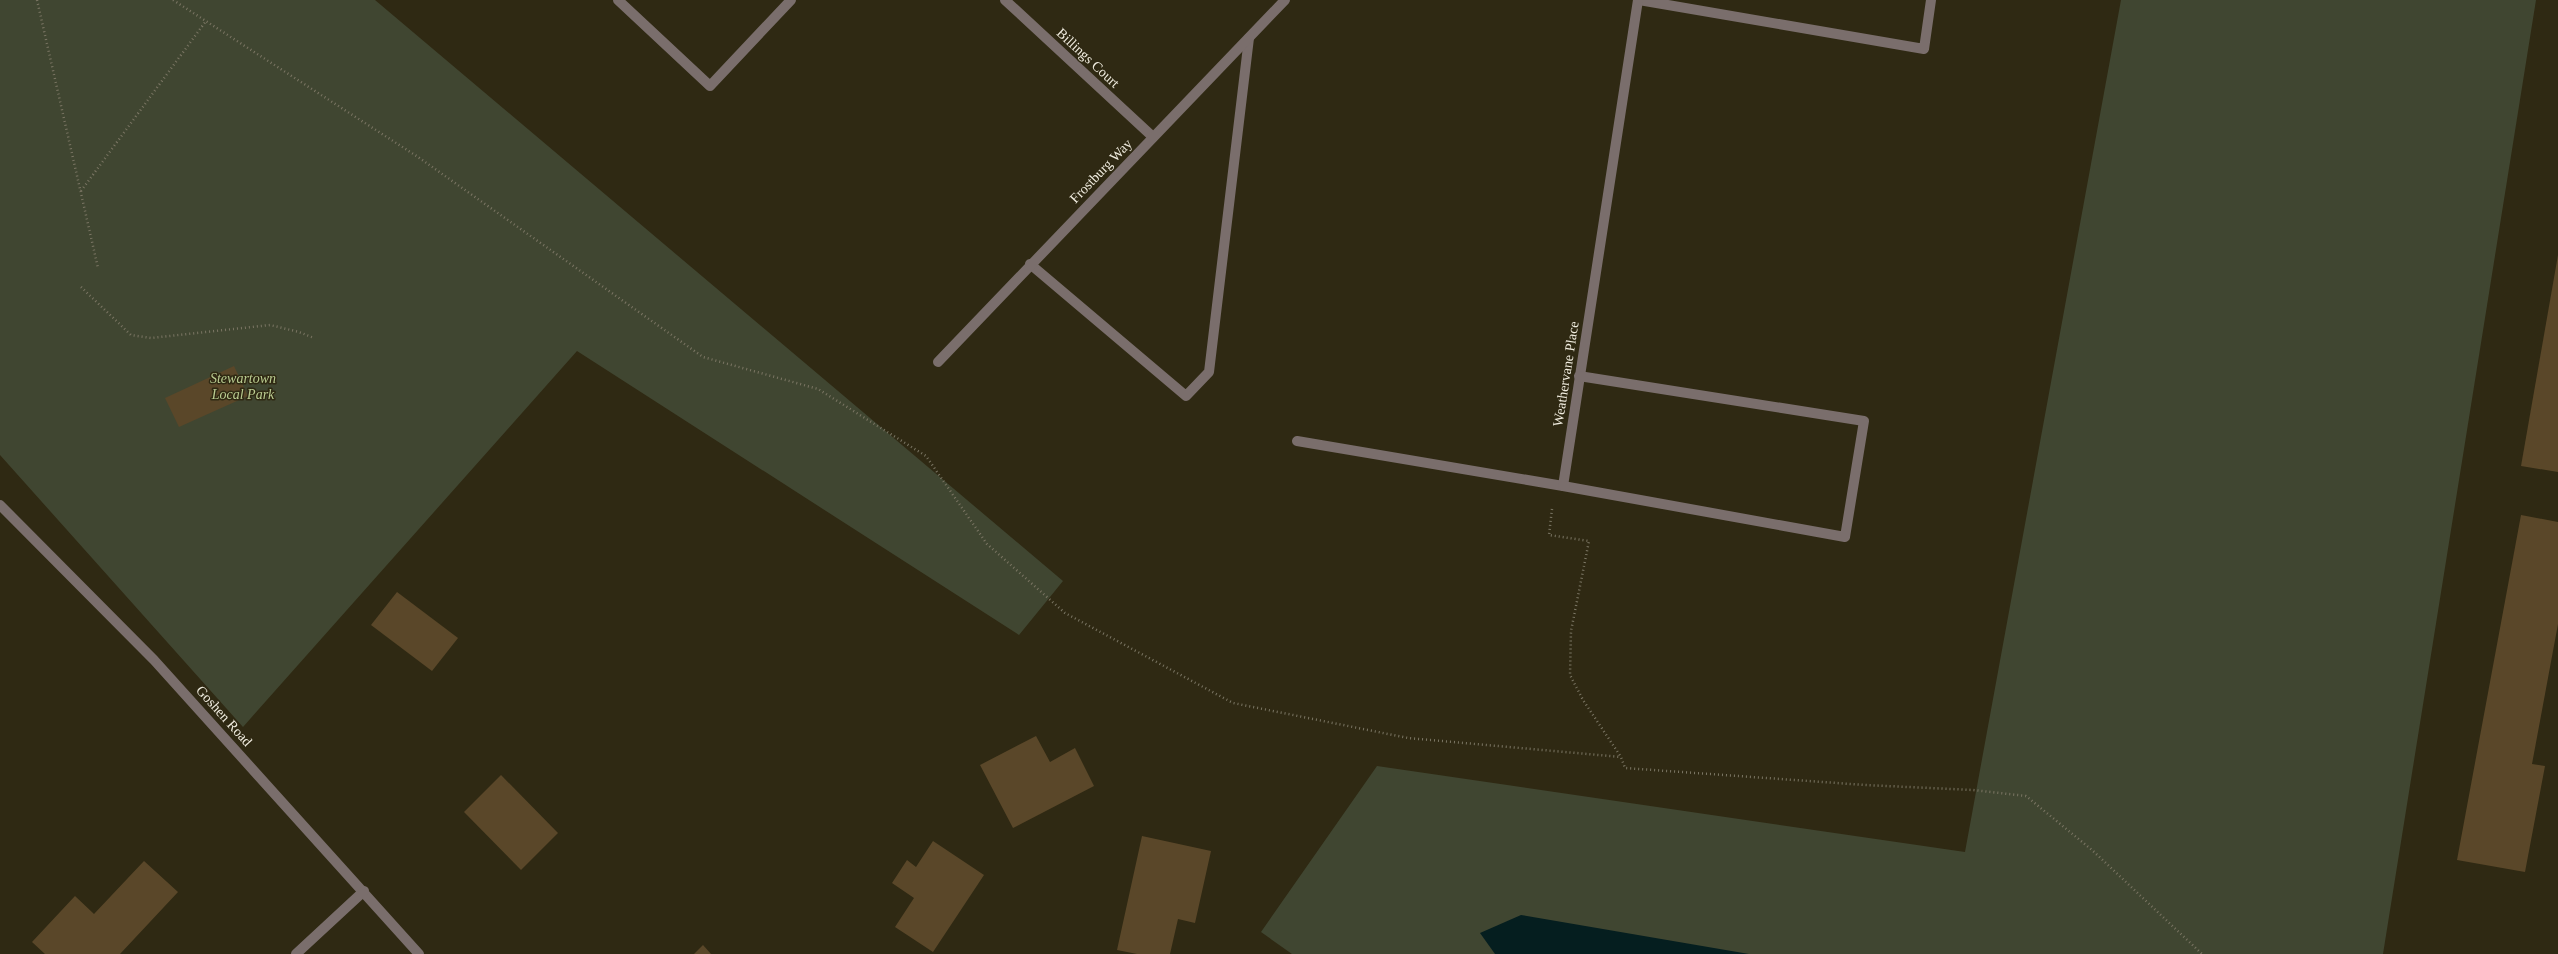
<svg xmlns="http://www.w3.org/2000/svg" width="2558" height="954" viewBox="0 0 2558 954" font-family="'Times New Roman',serif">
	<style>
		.green { fill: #404631 }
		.water { fill: #051e1f }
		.building { fill: #5a4729 }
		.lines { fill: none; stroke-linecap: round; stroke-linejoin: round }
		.path { stroke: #7b7664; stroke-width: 2.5; stroke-dasharray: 1 3; stroke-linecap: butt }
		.minor { stroke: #7a6e6c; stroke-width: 10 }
		.labels { text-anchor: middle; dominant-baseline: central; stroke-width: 3; stroke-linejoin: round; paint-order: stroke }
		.street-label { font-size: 14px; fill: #f0ecdf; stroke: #2f2913 }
		.park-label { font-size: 14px; font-style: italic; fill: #bacc91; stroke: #2f2913 }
	</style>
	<rect width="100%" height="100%" fill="#2f2913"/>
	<!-- green -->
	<g class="green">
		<path d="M 0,0 L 375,0 L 1063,581 L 1019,635 L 577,351 L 243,727 L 0,455 Z"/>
		<path d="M 2121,0 L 2536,0 L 2383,954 L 1292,954 L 1261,932 L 1377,766 L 1965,852 Z"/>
	</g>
	<!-- water -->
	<path class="water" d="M 1521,915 L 1749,954 L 1495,954 L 1480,933 Z"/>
	<!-- building -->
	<g class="building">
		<path d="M 2558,255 L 2558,472 L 2521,466 Z"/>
		<path d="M 234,366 L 248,396 L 179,427 L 165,398 Z"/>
		<path d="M 2521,515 L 2558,522 L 2558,624 L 2532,764 L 2545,766 L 2525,872 L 2457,860 Z"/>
		<path d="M 397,592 L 458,638 L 432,671 L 371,625 Z"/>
		<path d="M 1036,736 L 1050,762 L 1075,748 L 1094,786 L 1013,828 L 980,765 Z"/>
		<path d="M 501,775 L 558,833 L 521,870 L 464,812 Z"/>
		<path d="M 1142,836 L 1211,851 L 1195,923 L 1178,919 L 1170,954 L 1137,954 L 1117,950 Z"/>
		<path d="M 933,841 L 984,875 L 933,952 L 895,927 L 914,898 L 892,883 L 907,860 L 916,867 Z"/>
		<path d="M 144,861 L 178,892 L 120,954 L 45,954 L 32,942 L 75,896 L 94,914 Z"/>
		<path d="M 703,945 L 711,954 L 694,954 Z"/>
	</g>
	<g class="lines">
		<!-- path -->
		<g class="path">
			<path d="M 37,0 L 98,268"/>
			<path d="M 173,0 L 418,157 L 703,357 L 818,389 L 926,456 L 987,544 L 1065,613 L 1233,703 L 1408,738 L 1621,757"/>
			<path d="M 81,191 L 206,21"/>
			<path d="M 81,287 L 131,335 L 151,338 L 270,325 L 299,332 L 314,338"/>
			<path d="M 1552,509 L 1549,535 L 1589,541 L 1571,631 L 1570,675 L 1583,700 L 1621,757 L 1625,768 L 1865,785 L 1973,790 L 2026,796 L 2092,850 L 2202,954"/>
		</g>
		<!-- minor -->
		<g class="minor">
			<path d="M 618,0 L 710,86 L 791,0"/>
			<path d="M 1005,0 L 1153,137"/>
			<path d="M 1639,0 L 1924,49 L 1931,0"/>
			<path d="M 1030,264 L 1186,396 L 1209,372 L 1249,38"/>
			<path d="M 938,362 L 1285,0"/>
			<path d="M 1297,441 L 1563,486 L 1638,0"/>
			<path d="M 1563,486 L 1845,537 L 1864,421 L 1579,376"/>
			<path d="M 0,505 L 154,660 L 419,954"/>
			<path d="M 296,954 L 364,891"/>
		</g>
	</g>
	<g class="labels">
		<!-- street labels -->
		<g class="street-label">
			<text transform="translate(1088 58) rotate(43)">Billings Court</text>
			<text transform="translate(1101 171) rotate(-46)">Frostburg Way</text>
			<text transform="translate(1566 374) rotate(-81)">Weathervane Place</text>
			<text transform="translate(224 716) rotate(48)">Goshen Road</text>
		</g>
		<!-- park labels -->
		<g class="park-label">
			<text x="243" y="378">Stewartown<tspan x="243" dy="16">Local Park</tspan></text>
		</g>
	</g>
</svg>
